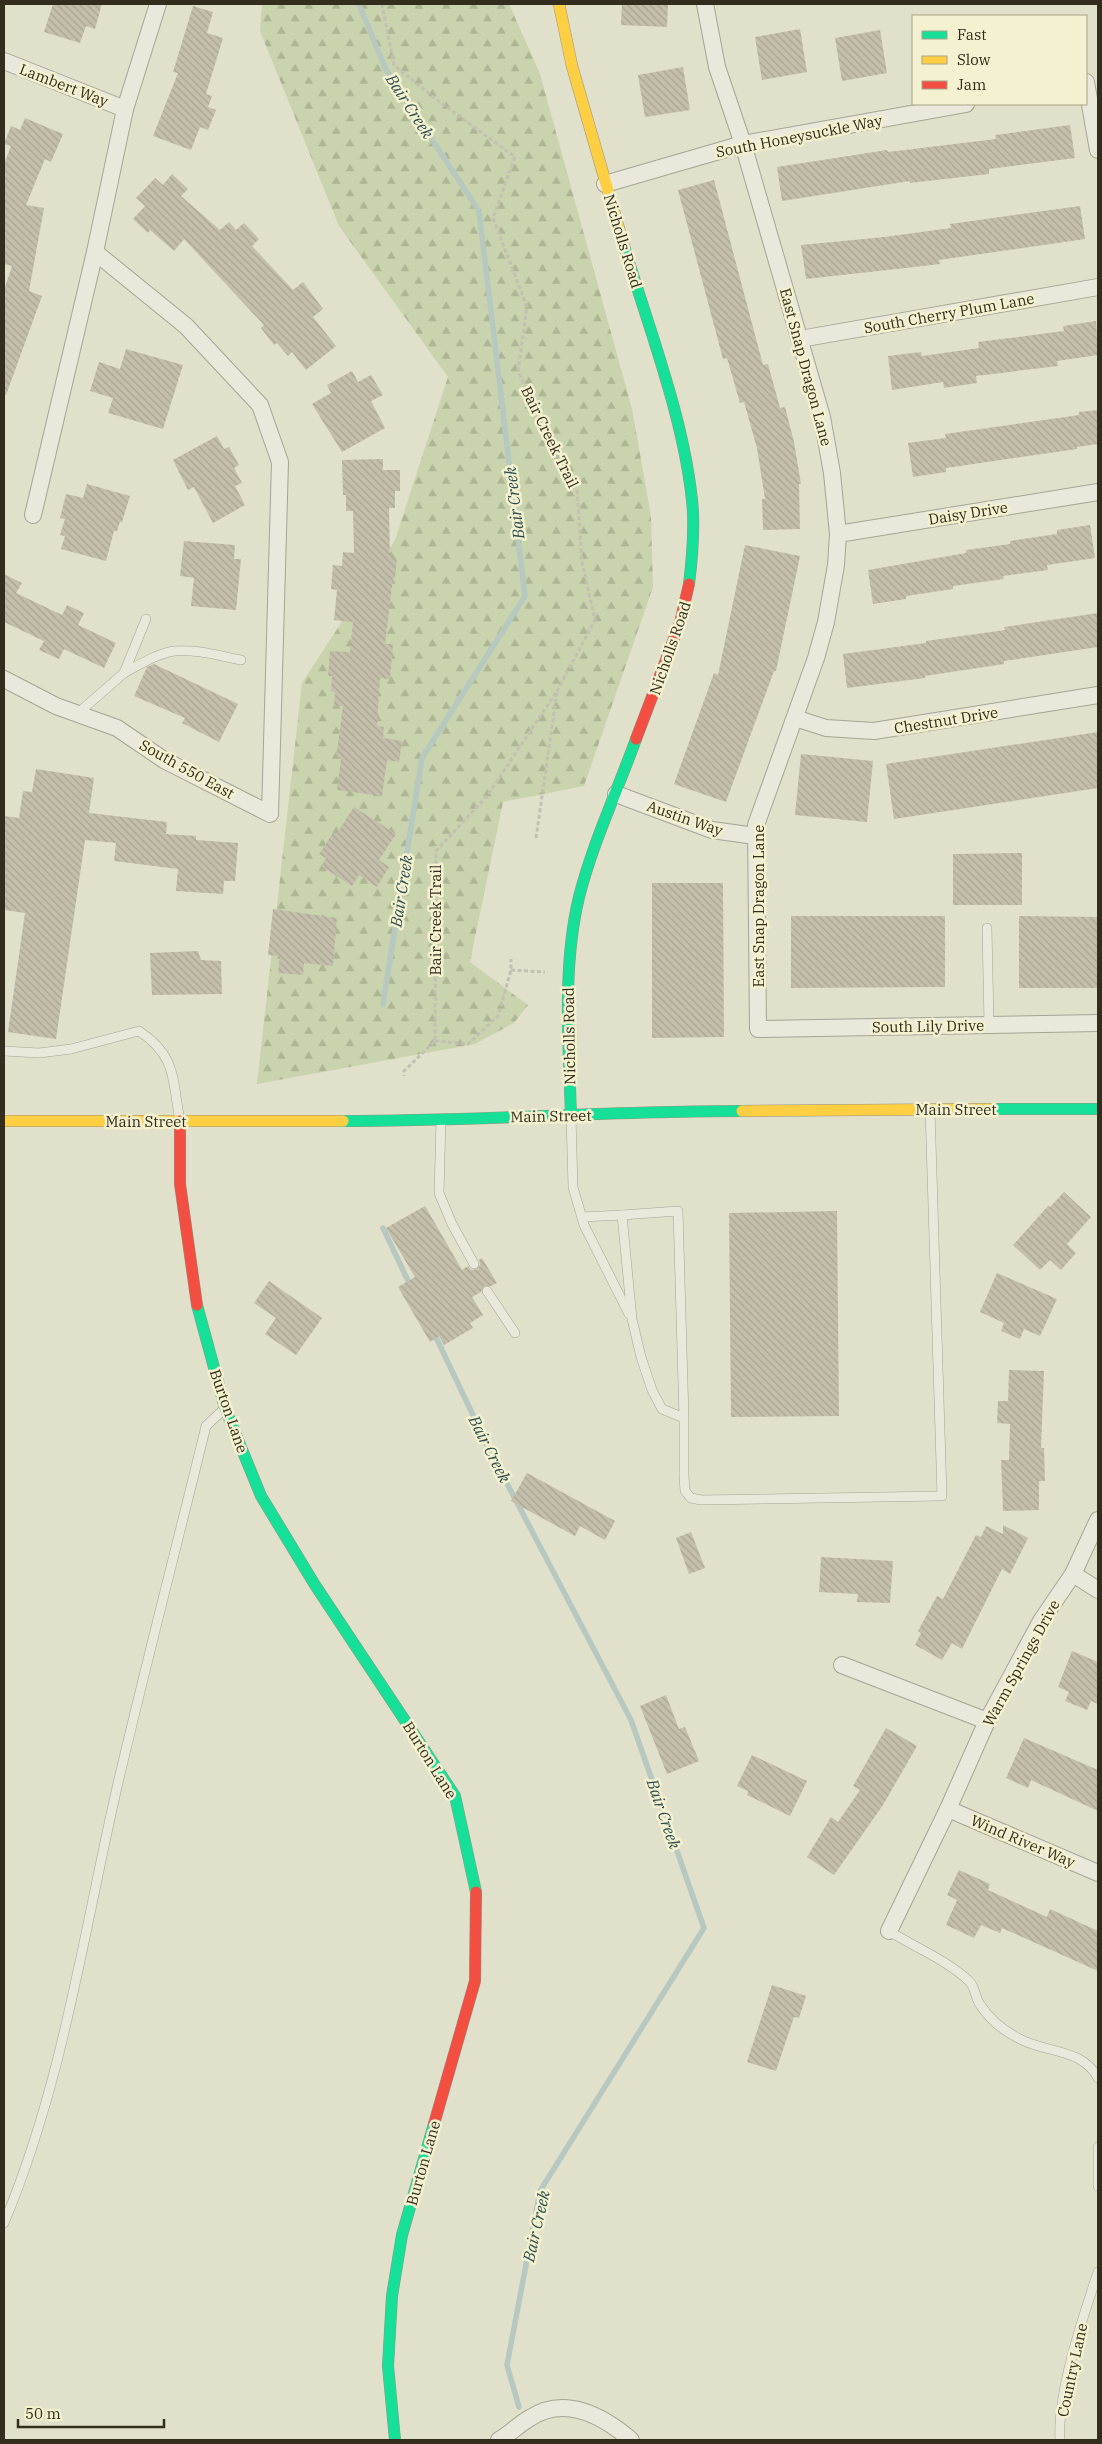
<svg xmlns="http://www.w3.org/2000/svg" width="1102" height="2444" viewBox="0 0 1102 2444" font-family="'IBM Plex Serif',serif">
	<style>
		.forest { fill: url(#forest-firs) }
		.lines { fill: none; stroke-linecap: round; stroke-linejoin: round }
		.stream { stroke: #b6c8c0; stroke-width: 5.5 }
		.building { fill: url(#building-back-hatch) }
		.lane-casing { stroke: #a6a494; stroke-width: 10 }
		.street-casing { stroke: #a6a494; stroke-width: 18 }
		.fast-casing { stroke: #969383; stroke-width: 12 }
		.slow-casing { stroke: #969383; stroke-width: 12 }
		.jam-casing { stroke: #969383; stroke-width: 12 }
		.path { stroke: #c2c0b2; stroke-width: 3; stroke-dasharray: 4 2.5; stroke-linecap: butt }
		.lane { stroke: #e9e8db; stroke-width: 9 }
		.street { stroke: #e9e8db; stroke-width: 16 }
		.fast { stroke: #16e098; stroke-width: 11 }
		.slow { stroke: #ffcf43; stroke-width: 11 }
		.jam { stroke: #f24e42; stroke-width: 11 }
		.labels { text-anchor: middle; dominant-baseline: central; stroke-width: 5; stroke-linejoin: round; paint-order: stroke }
		.street-label { font-size: 15px; fill: #332d1d; stroke: #f3f1cf }
		.water-label { font-size: 16px; font-style: italic; fill: #2d4c52; stroke: #f3f1cf }
	</style>
	<defs>
		<pattern id="forest-firs" width="22" height="20" patternUnits="userSpaceOnUse" patternTransform="scale(1.25)"><rect width="22" height="20" fill="#c9d3ad"/><path d="M5 1l3.5 6h-7zM16 11l3.5 6h-7z" fill="#adb594"/></pattern>
		<pattern id="building-back-hatch" width="6" height="6" patternUnits="userSpaceOnUse" patternTransform="scale(1.25)"><rect width="6" height="6" fill="#c4bfab"/><path d="M-1 5l2 2M0 0l6 6M5-1l2 2" fill="none" stroke="#a9a493"/></pattern>
	</defs>
	<rect width="100%" height="100%" fill="#e1e0ca"/>
	<!-- forest -->
	<path class="forest" d="M 262,4 L 509,4 L 540,74 L 632,409 L 651,516 L 653,587 L 584,786 L 503,802 L 470,962 L 528,1005 L 514,1023 L 475,1044 L 257,1084 L 302,683 L 395,540 L 448,377 L 339,226 L 260,31 Z"/>
	<g class="lines">
		<!-- stream -->
		<g class="stream">
			<path d="M 359,4 L 385,68 L 479,211 L 525,596 L 422,758 L 383,1004"/>
			<path d="M 383,1228 L 411,1287"/>
			<path d="M 433,1331 L 491,1453 L 631,1720 L 704,1928 L 540,2191 L 507,2365 L 519,2407"/>
		</g>
	</g>
	<!-- building -->
	<g class="building">
		<path d="M 53,4 L 102,4 L 95,29 L 86,26 L 80,43 L 44,32 Z"/>
		<path d="M 622,4 L 668,4 L 667,27 L 621,25 Z"/>
		<path d="M 193,6 L 213,12 L 207,33 L 223,38 L 206,94 L 212,96 L 208,107 L 216,110 L 208,130 L 200,127 L 191,150 L 153,136 L 178,73 L 173,72 Z"/>
		<path d="M 800,29 L 807,72 L 762,80 L 755,37 Z"/>
		<path d="M 880,30 L 887,73 L 842,81 L 835,38 Z"/>
		<path d="M 683,67 L 690,110 L 645,117 L 638,75 Z"/>
		<path d="M 25,118 L 63,134 L 51,162 L 45,159 L 26,205 L 44,208 L 29,291 L 42,296 L 6,395 L 4,394 L 4,290 L 12,266 L 4,264 L 4,164 L 11,146 L 4,144 L 11,126 L 20,130 Z"/>
		<path d="M 1070,125 L 1075,158 L 989,169 L 989,174 L 910,183 L 910,181 L 782,201 L 777,167 L 887,150 L 888,152 L 996,139 L 995,135 Z"/>
		<path d="M 172,174 L 188,189 L 181,196 L 220,230 L 229,222 L 236,230 L 244,223 L 259,239 L 252,246 L 293,290 L 303,282 L 323,309 L 313,317 L 336,346 L 306,370 L 292,352 L 288,356 L 277,343 L 274,345 L 261,328 L 264,325 L 184,239 L 174,251 L 150,230 L 148,233 L 133,219 L 145,206 L 136,198 L 155,178 L 163,185 Z"/>
		<path d="M 714,180 L 763,365 L 768,364 L 780,408 L 785,407 L 794,442 L 801,484 L 799,484 L 800,529 L 763,530 L 762,499 L 765,499 L 757,448 L 744,402 L 740,403 L 727,358 L 723,359 L 678,190 Z"/>
		<path d="M 1080,206 L 1085,239 L 939,260 L 940,264 L 906,268 L 806,279 L 801,245 L 884,237 L 951,228 L 950,224 Z"/>
		<path d="M 1096,321 L 1098,355 L 1057,361 L 1058,366 L 976,376 L 977,383 L 944,388 L 943,382 L 892,390 L 888,356 L 921,352 L 922,356 L 979,348 L 978,342 L 1064,331 L 1063,326 Z"/>
		<path d="M 126,349 L 183,365 L 163,429 L 108,413 L 113,398 L 90,391 L 99,362 L 120,369 Z"/>
		<path d="M 352,371 L 358,382 L 371,375 L 383,395 L 371,401 L 385,428 L 342,452 L 312,404 L 331,393 L 327,385 Z"/>
		<path d="M 1098,410 L 1098,444 L 1077,447 L 1077,449 L 946,468 L 946,472 L 913,477 L 908,443 L 946,438 L 945,434 L 1079,415 L 1079,412 Z"/>
		<path d="M 217,436 L 224,449 L 229,447 L 239,465 L 234,468 L 242,483 L 235,486 L 245,505 L 213,523 L 194,487 L 188,490 L 173,460 Z"/>
		<path d="M 383,459 L 383,470 L 400,470 L 400,491 L 395,491 L 395,508 L 389,508 L 390,557 L 397,558 L 395,578 L 393,578 L 385,644 L 393,644 L 390,679 L 380,678 L 377,726 L 384,727 L 383,738 L 402,741 L 399,762 L 387,760 L 382,796 L 337,790 L 341,759 L 336,758 L 343,706 L 334,706 L 335,692 L 331,691 L 332,676 L 328,676 L 330,651 L 350,652 L 353,622 L 334,620 L 337,590 L 331,589 L 333,565 L 342,566 L 343,552 L 354,553 L 353,511 L 346,511 L 346,495 L 343,495 L 342,460 Z"/>
		<path d="M 87,484 L 130,496 L 122,522 L 120,522 L 117,531 L 114,531 L 106,561 L 61,549 L 65,536 L 60,535 L 65,519 L 60,518 L 66,494 L 83,498 Z"/>
		<path d="M 1090,525 L 1095,558 L 1047,565 L 1048,570 L 1003,576 L 1004,579 L 953,586 L 953,589 L 906,596 L 906,599 L 873,604 L 868,570 L 966,553 L 966,550 L 1010,544 L 1010,541 L 1057,534 L 1057,530 Z"/>
		<path d="M 184,541 L 235,545 L 234,559 L 241,559 L 236,610 L 191,606 L 194,578 L 180,576 Z"/>
		<path d="M 745,545 L 800,556 L 776,671 L 774,671 L 726,802 L 674,784 L 714,673 L 718,675 Z"/>
		<path d="M 4,574 L 22,583 L 16,593 L 62,615 L 67,605 L 84,613 L 78,625 L 116,643 L 104,668 L 64,649 L 59,659 L 39,650 L 44,641 L 4,622 Z"/>
		<path d="M 1098,613 L 1098,647 L 1004,661 L 1004,664 L 925,676 L 925,678 L 847,688 L 843,654 L 926,643 L 926,641 L 1005,630 L 1004,627 Z"/>
		<path d="M 154,664 L 238,704 L 219,742 L 182,723 L 185,718 L 134,696 L 147,667 Z"/>
		<path d="M 1098,732 L 1098,788 L 894,819 L 886,764 Z"/>
		<path d="M 801,754 L 873,761 L 867,822 L 795,815 Z"/>
		<path d="M 36,769 L 94,778 L 89,813 L 167,822 L 166,834 L 196,836 L 196,840 L 238,843 L 235,881 L 224,881 L 223,894 L 176,891 L 178,869 L 114,861 L 116,843 L 85,840 L 56,1039 L 8,1032 L 25,913 L 4,910 L 4,816 L 19,818 L 23,791 L 32,792 Z"/>
		<path d="M 354,807 L 396,834 L 379,860 L 389,867 L 377,887 L 359,875 L 352,886 L 321,866 L 326,858 L 319,854 L 333,833 L 336,835 Z"/>
		<path d="M 1022,853 L 1022,905 L 953,905 L 953,854 Z"/>
		<path d="M 652,883 L 723,883 L 724,1037 L 652,1038 Z"/>
		<path d="M 273,909 L 337,918 L 333,966 L 304,963 L 303,975 L 278,973 L 280,956 L 268,955 Z"/>
		<path d="M 791,916 L 945,916 L 945,987 L 791,988 Z"/>
		<path d="M 1019,916 L 1098,917 L 1098,988 L 1019,988 Z"/>
		<path d="M 198,951 L 201,960 L 221,961 L 222,994 L 152,995 L 150,953 Z"/>
		<path d="M 1064,1192 L 1091,1217 L 1067,1244 L 1076,1253 L 1061,1270 L 1050,1260 L 1040,1270 L 1013,1245 L 1048,1206 L 1050,1207 Z"/>
		<path d="M 425,1206 L 462,1270 L 468,1266 L 471,1270 L 477,1269 L 480,1265 L 479,1260 L 482,1258 L 497,1283 L 491,1286 L 484,1286 L 481,1292 L 472,1297 L 483,1315 L 470,1323 L 473,1328 L 444,1345 L 439,1336 L 430,1342 L 398,1287 L 415,1277 L 386,1228 Z"/>
		<path d="M 837,1211 L 839,1416 L 731,1417 L 729,1213 Z"/>
		<path d="M 997,1273 L 1057,1299 L 1040,1336 L 1024,1329 L 1020,1339 L 1001,1331 L 1004,1323 L 980,1312 Z"/>
		<path d="M 269,1281 L 322,1318 L 296,1355 L 265,1334 L 276,1318 L 254,1303 Z"/>
		<path d="M 1009,1370 L 1044,1371 L 1041,1448 L 1044,1448 L 1045,1481 L 1039,1481 L 1039,1510 L 1003,1511 L 1001,1460 L 1009,1460 L 1010,1424 L 997,1423 L 998,1401 L 1008,1401 Z"/>
		<path d="M 527,1473 L 615,1521 L 605,1540 L 580,1526 L 575,1536 L 511,1501 Z"/>
		<path d="M 1003,1525 L 1028,1538 L 1010,1574 L 1002,1569 L 962,1649 L 952,1643 L 942,1660 L 915,1645 L 921,1633 L 918,1631 L 937,1596 L 943,1599 L 976,1535 L 981,1537 L 986,1526 L 1003,1534 Z"/>
		<path d="M 691,1532 L 705,1568 L 689,1574 L 676,1538 Z"/>
		<path d="M 821,1557 L 893,1561 L 890,1603 L 857,1602 L 858,1594 L 819,1592 Z"/>
		<path d="M 1072,1651 L 1098,1662 L 1098,1704 L 1091,1701 L 1087,1710 L 1065,1701 L 1069,1692 L 1058,1687 Z"/>
		<path d="M 666,1695 L 679,1729 L 685,1727 L 699,1761 L 667,1774 L 640,1706 Z"/>
		<path d="M 886,1728 L 917,1746 L 883,1805 L 834,1875 L 807,1857 L 831,1817 L 838,1822 L 860,1790 L 853,1786 Z"/>
		<path d="M 1024,1738 L 1098,1770 L 1098,1811 L 1031,1780 L 1028,1788 L 1006,1778 Z"/>
		<path d="M 752,1755 L 807,1781 L 790,1816 L 747,1795 L 748,1791 L 737,1786 Z"/>
		<path d="M 959,1870 L 990,1884 L 988,1890 L 1047,1917 L 1050,1909 L 1098,1931 L 1098,1971 L 1002,1928 L 1000,1933 L 981,1925 L 974,1938 L 946,1925 L 957,1900 L 947,1895 Z"/>
		<path d="M 772,1985 L 806,1996 L 799,2018 L 794,2017 L 776,2071 L 747,2062 Z"/>
	</g>
	<g class="lines">
		<defs>
			<g id="lane">
				<path d="M 124,673 C 139,665 156,654 174,651 C 196,649 220,656 241,660"/>
				<path d="M 77,714 L 124,673 L 146,619"/>
				<path d="M 987,928 L 989,1025"/>
				<path d="M 4,1051 L 39,1053 L 71,1049 L 139,1031 C 177,1056 172,1079 180,1121"/>
				<path d="M 571,1117 L 573,1187 L 584,1225 L 629,1314"/>
				<path d="M 441,1121 L 439,1193 L 452,1224 L 474,1264"/>
				<path d="M 582,1217 L 622,1215"/>
				<path d="M 487,1291 L 515,1333"/>
				<path d="M 684,1418 L 662,1409 L 652,1390 L 641,1357 L 632,1319 L 622,1215 L 678,1211 L 684,1418 L 684,1476 L 685,1491 L 691,1498 L 701,1500 L 942,1496 L 930,1109"/>
				<path d="M 889,1931 C 916,1948 947,1960 970,1982 C 975,1988 975,1996 979,2003 C 989,2019 1005,2032 1022,2040 C 1048,2053 1083,2049 1098,2078"/>
				<path d="M 1098,2147 L 1098,2186"/>
				<path d="M 4,2223 C 63,2083 84,1930 118,1783 C 146,1664 177,1545 206,1426 L 223,1410"/>
				<path d="M 1060,2440 C 1057,2393 1083,2317 1098,2272"/>
			</g>
			<g id="street">
				<path d="M 705,4 L 717,67 L 743,144 L 822,417 L 832,473 L 838,534 L 836,565 L 826,622 L 816,658 L 756,825 L 758,1029 L 1098,1023"/>
				<path d="M 4,61 L 125,109"/>
				<path d="M 1086,82 L 1098,150"/>
				<path d="M 605,184 L 743,144 L 966,104"/>
				<path d="M 800,339 L 1098,287"/>
				<path d="M 33,515 L 95,252 L 125,109 L 158,4"/>
				<path d="M 838,534 L 1098,492"/>
				<path d="M 4,679 L 56,706 L 117,728 L 164,760 L 270,814 L 280,462 L 260,405 L 186,326 L 95,252"/>
				<path d="M 795,718 L 826,728 L 874,731 L 1098,695"/>
				<path d="M 616,794 L 712,830 L 755,836"/>
				<path d="M 1073,1574 L 1098,1590"/>
				<path d="M 842,1665 L 987,1721"/>
				<path d="M 948,1809 L 1098,1873"/>
				<path d="M 889,1931 L 948,1809 L 987,1721 L 1041,1621 L 1073,1574 L 1098,1520"/>
				<path d="M 499,2440 C 510,2434 519,2424 530,2418 C 565,2395 603,2416 631,2440"/>
			</g>
			<g id="fast">
				<path d="M 624,246 C 649,329 687,426 693,512 C 694,536 692,560 689,584"/>
				<path d="M 990,1109 L 1098,1109"/>
				<path d="M 571,1117 C 569,1044 562,968 579,897 C 593,842 617,792 636,739"/>
				<path d="M 343,1121 C 476,1121 609,1111 742,1111"/>
				<path d="M 197,1305 L 225,1408 L 261,1496 L 315,1585 L 455,1796 L 476,1892"/>
				<path d="M 395,2440 L 388,2366 L 392,2296 L 402,2235 L 434,2124"/>
			</g>
			<g id="slow">
				<path d="M 559,4 L 572,66 L 624,246"/>
				<path d="M 742,1111 L 990,1109"/>
				<path d="M 4,1121 L 343,1121"/>
			</g>
			<g id="jam">
				<path d="M 636,739 L 680,623 L 689,584"/>
				<path d="M 180,1121 L 180,1184 L 197,1305"/>
				<path d="M 434,2124 L 475,1981 L 476,1892"/>
			</g>
		</defs>
		<!-- lane casing -->
		<use href="#lane" class="lane-casing"/>
		<!-- street casing -->
		<use href="#street" class="street-casing"/>
		<!-- fast casing -->
		<use href="#fast" class="fast-casing"/>
		<!-- slow casing -->
		<use href="#slow" class="slow-casing"/>
		<!-- jam casing -->
		<use href="#jam" class="jam-casing"/>
		<!-- path -->
		<g class="path">
			<path d="M 382,4 L 394,65 L 433,97 L 515,157 L 493,218 L 527,307 L 518,371 L 540,421 L 577,491 L 582,562 L 595,620 L 557,691 L 487,796 L 436,851 L 435,1041 L 404,1071 L 404,1076"/>
			<path d="M 536,838 L 557,692"/>
			<path d="M 511,970 L 545,972"/>
			<path d="M 435,1041 L 468,1044 L 498,1016 L 511,970 L 511,959"/>
		</g>
		<!-- lane -->
		<use href="#lane" class="lane"/>
		<!-- street -->
		<use href="#street" class="street"/>
		<!-- fast -->
		<use href="#fast" class="fast"/>
		<!-- slow -->
		<use href="#slow" class="slow"/>
		<!-- jam -->
		<use href="#jam" class="jam"/>
	</g>
	<g class="labels">
		<!-- street labels -->
		<g class="street-label">
			<text transform="translate(64 85) rotate(21)">Lambert Way</text>
			<text transform="translate(799 136) rotate(-11)">South Honeysuckle Way</text>
			<text transform="translate(623 241) rotate(73)">Nicholls Road</text>
			<text transform="translate(949 313) rotate(-10)">South Cherry Plum Lane</text>
			<text transform="translate(806 367) rotate(75)">East Snap Dragon Lane</text>
			<text transform="translate(550 437) rotate(64)">Bair Creek Trail</text>
			<text transform="translate(968 513) rotate(-9)">Daisy Drive</text>
			<text transform="translate(670 648) rotate(-71)">Nicholls Road</text>
			<text transform="translate(946 720) rotate(-9)">Chestnut Drive</text>
			<text transform="translate(187 769) rotate(29)">South 550 East</text>
			<text transform="translate(685 818) rotate(19)">Austin Way</text>
			<text transform="translate(758 906) rotate(-90)">East Snap Dragon Lane</text>
			<text transform="translate(435 920) rotate(-90)">Bair Creek Trail</text>
			<text transform="translate(928 1026) rotate(-1)">South Lily Drive</text>
			<text transform="translate(569 1036) rotate(-91)">Nicholls Road</text>
			<text x="956" y="1109">Main Street</text>
			<text transform="translate(551 1116) rotate(-1)">Main Street</text>
			<text x="146" y="1121">Main Street</text>
			<text transform="translate(229 1411) rotate(71)">Burton Lane</text>
			<text transform="translate(1021 1663) rotate(-61)">Warm Springs Drive</text>
			<text transform="translate(430 1760) rotate(58)">Burton Lane</text>
			<text transform="translate(1023 1841) rotate(23)">Wind River Way</text>
			<text transform="translate(423 2163) rotate(-74)">Burton Lane</text>
			<text transform="translate(1072 2370) rotate(-78)">Country Lane</text>
		</g>
		<!-- water labels -->
		<g class="water-label">
			<text transform="translate(410 106) rotate(57)">Bair Creek</text>
			<text transform="translate(514 503) rotate(-97)">Bair Creek</text>
			<text transform="translate(401 891) rotate(-81)">Bair Creek</text>
			<text transform="translate(490 1449) rotate(63)">Bair Creek</text>
			<text transform="translate(664 1814) rotate(71)">Bair Creek</text>
			<text transform="translate(536 2226) rotate(-77)">Bair Creek</text>
		</g>
	</g>
	<!-- border -->
	<rect width="1102" height="2444" fill="none" stroke="#332d1d" stroke-width="10"/>
	<!-- legend -->
	<rect x="912" y="15" width="175" height="90" fill="#f3f1cf" stroke="#a6a388"/>
	<rect x="922" y="31" width="25" height="8" fill="#16e098" stroke="#a6a388"/>
	<text x="957" y="40" font-size="15" fill="#332d1d">Fast</text>
	<rect x="922" y="56" width="25" height="8" fill="#ffcf43" stroke="#a6a388"/>
	<text x="957" y="65" font-size="15" fill="#332d1d">Slow</text>
	<rect x="922" y="81" width="25" height="8" fill="#f24e42" stroke="#a6a388"/>
	<text x="957" y="90" font-size="15" fill="#332d1d">Jam</text>
	<!-- scale -->
	<path d="M18 2419v8h146v-8" fill="none" stroke="#332d1d" stroke-width="2.5"/>
	<text x="25" y="2419" font-size="15" fill="#332d1d" stroke="#f3f1cf" stroke-width="4" paint-order="stroke">50 m</text>
</svg>
